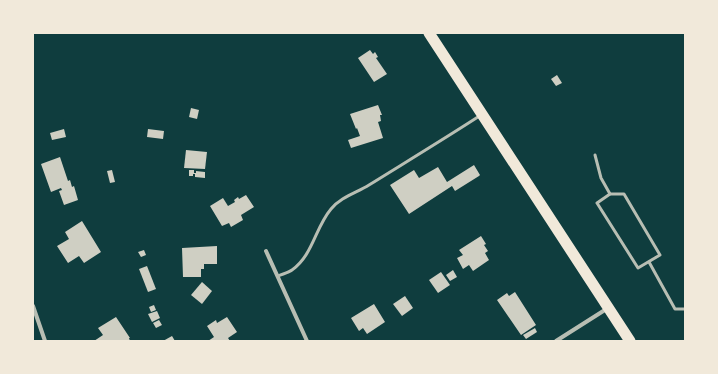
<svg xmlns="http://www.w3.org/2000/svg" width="718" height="374" viewBox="0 0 718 374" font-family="'Archivo Narrow',sans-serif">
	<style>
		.building { fill: #cfcfc3 }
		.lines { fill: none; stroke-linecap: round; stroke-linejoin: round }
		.service { stroke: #b8beb3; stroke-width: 3 }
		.minor { stroke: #b8beb3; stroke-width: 4 }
		.trunk { stroke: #f1e9da; stroke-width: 11 }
	</style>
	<rect width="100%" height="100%" fill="#0f3d3e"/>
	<!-- building -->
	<g class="building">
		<path d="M 370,50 L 373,54 L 375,52 L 378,57 L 376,58 L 387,74 L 374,82 L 358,58 Z"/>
		<path d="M 557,75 L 562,83 L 556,86 L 551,79 Z"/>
		<path d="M 378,105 L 382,115 L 380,115 L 381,121 L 378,122 L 383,138 L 351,148 L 348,140 L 360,136 L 357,128 L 356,129 L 350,114 Z"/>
		<path d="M 191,108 L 199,110 L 197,119 L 189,117 Z"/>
		<path d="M 64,129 L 66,137 L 52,140 L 50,133 Z"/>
		<path d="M 148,129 L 164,131 L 163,139 L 147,137 Z"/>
		<path d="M 186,150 L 207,152 L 205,169 L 184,168 Z"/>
		<path d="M 60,157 L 68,181 L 70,180 L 72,187 L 74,186 L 78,200 L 64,205 L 59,191 L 62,190 L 61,188 L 51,192 L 41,164 Z"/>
		<path d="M 474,165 L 480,175 L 479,176 L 455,191 L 452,186 L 409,214 L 390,185 L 414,170 L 419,178 L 438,167 L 447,182 Z"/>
		<path d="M 112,170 L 115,182 L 110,183 L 107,171 Z"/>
		<path d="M 189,170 L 194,170 L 194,173 L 196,173 L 196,171 L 205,172 L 205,178 L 195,177 L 195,174 L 193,174 L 193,176 L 189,176 Z"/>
		<path d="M 246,195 L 254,207 L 241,215 L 243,220 L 231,227 L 229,223 L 222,226 L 210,206 L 223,198 L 228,206 L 235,202 L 234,200 L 238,197 L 239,199 Z"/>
		<path d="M 82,221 L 101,252 L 84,263 L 79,256 L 68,263 L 57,246 L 69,239 L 65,232 Z"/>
		<path d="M 481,236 L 486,244 L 484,245 L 488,251 L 485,253 L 489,260 L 473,271 L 469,265 L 463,269 L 457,258 L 463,255 L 459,250 Z"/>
		<path d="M 217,246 L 217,264 L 204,264 L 204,269 L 201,269 L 201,277 L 183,277 L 182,248 Z"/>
		<path d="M 144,250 L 146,255 L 141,257 L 138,252 Z"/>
		<path d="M 147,266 L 156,289 L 148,292 L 139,269 Z"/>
		<path d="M 453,270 L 457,277 L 450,281 L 446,275 Z"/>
		<path d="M 441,272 L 450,285 L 438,293 L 429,280 Z"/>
		<path d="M 202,282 L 212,291 L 202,304 L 191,295 Z"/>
		<path d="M 515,292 L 536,325 L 521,335 L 497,300 L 507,293 L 509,296 Z"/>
		<path d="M 405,296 L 413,308 L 402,316 L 393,304 Z"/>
		<path d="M 374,304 L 385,322 L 367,334 L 363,328 L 359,331 L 351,318 Z"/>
		<path d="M 154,305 L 156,310 L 151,312 L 149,307 Z"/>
		<path d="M 157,311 L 160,318 L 152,322 L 148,314 Z"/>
		<path d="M 116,317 L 130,338 L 129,338 L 130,341 L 94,341 L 103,335 L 98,328 Z"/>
		<path d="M 227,317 L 237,332 L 228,338 L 230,341 L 208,341 L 214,337 L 207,326 L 216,320 L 217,323 Z"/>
		<path d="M 159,320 L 162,325 L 156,328 L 153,323 Z"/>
		<path d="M 535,328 L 537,332 L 526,339 L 523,335 Z"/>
		<path d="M 172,336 L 175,341 L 163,341 Z"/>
	</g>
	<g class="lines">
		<!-- service -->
		<g class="service">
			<path d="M 595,155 L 601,178 L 610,194"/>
			<path d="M 610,194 L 624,194 L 660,255 L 638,268 L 597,203 Z"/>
			<path d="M 649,262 L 675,309 L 685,309"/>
			<path d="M 278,276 C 282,274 288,273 292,270 C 313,255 315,228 331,209 C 341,197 356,193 369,185 C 406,162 444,139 481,115"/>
		</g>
		<!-- minor -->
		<g class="minor">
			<path d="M 266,251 L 307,341"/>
			<path d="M 33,306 L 45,341"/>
			<path d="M 556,341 L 608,308"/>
		</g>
		<!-- trunk -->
		<path class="trunk" d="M 429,33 L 630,341"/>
	</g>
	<!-- border -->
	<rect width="718" height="374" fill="none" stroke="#f1e9da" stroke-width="68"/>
</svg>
